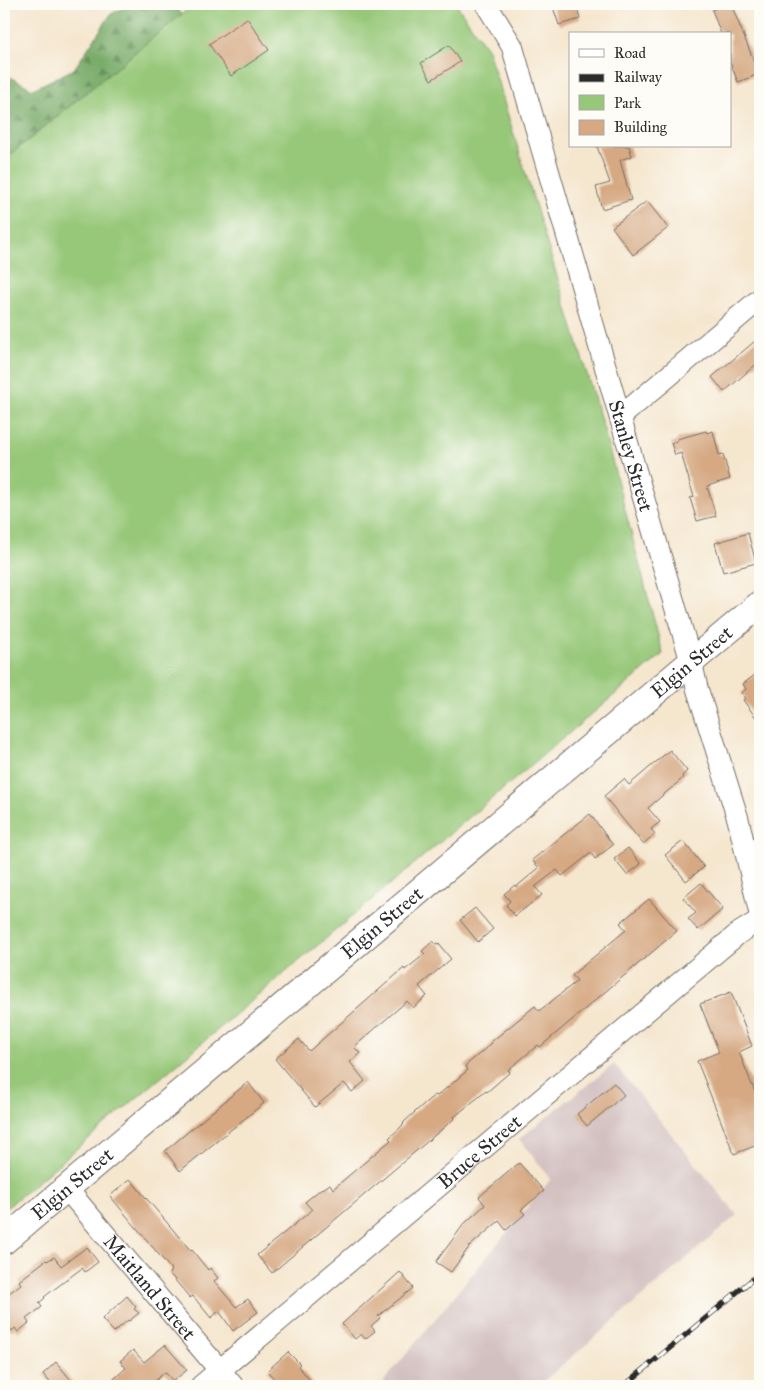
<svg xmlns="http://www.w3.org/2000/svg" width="764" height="1390" viewBox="0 0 764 1390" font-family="'IM FELL Great Primer',serif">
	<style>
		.industrial { fill: #d2bfbf }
		.green { fill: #97c879; stroke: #617a52 }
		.forest { fill: url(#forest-firs); stroke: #526c4a }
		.building { fill: #d6a983 }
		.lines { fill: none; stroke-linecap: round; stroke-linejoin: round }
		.minor-casing { stroke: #726c64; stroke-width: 23 }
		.major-casing { stroke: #726c64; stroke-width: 28 }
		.minor { stroke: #fff; stroke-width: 21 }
		.major { stroke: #fff; stroke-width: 26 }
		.rail-casing { stroke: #2b2b2b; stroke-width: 5.5 }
		.rail { stroke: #fdfcf7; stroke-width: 4; stroke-dasharray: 11; stroke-linecap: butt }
		.labels { text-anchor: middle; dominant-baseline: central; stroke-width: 4; stroke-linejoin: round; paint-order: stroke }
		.street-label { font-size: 20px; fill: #2b2b2b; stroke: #fdfcf7 }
	</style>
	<defs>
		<pattern id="forest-firs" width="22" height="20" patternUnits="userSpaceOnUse" patternTransform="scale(1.25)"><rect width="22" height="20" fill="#79ac69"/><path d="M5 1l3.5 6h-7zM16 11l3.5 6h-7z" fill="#638c57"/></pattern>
	</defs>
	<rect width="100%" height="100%" fill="#fdfcf7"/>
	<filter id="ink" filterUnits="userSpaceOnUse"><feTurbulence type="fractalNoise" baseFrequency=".02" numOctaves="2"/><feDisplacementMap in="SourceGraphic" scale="10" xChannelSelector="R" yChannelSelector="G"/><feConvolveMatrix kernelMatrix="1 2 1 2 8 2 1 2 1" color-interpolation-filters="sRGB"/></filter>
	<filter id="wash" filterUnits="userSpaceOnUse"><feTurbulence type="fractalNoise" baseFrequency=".0096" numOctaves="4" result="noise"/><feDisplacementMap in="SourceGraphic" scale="20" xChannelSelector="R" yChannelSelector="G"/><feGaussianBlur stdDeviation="1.12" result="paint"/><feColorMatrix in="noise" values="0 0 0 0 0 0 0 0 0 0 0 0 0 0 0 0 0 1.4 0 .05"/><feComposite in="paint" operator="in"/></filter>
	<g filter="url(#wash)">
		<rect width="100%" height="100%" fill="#f5e6ce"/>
		<!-- industrial -->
		<path class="industrial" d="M 614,1064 L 737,1215 L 538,1386 L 380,1386 L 551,1179 L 519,1139 Z"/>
		<!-- green -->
		<path class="green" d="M 194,4 L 456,4 L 488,50 L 604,430 L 663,654 L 4,1210 L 4,160 Z"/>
		<!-- forest -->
		<path class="forest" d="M 133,4 L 171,4 L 182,14 L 4,160 L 4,122 L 9,117 L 4,111 L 4,74 L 33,89 L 74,69 L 111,14 Z"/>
		<g id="blocks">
			<!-- building -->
			<g class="building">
				<path d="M 552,4 L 576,4 L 580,19 L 559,25 Z"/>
				<path d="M 728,4 L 731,4 L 759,74 L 738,82 L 730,62 L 730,34 L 721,34 L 712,10 Z"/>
				<path d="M 247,18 L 269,50 L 231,76 L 209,44 Z"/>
				<path d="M 449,45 L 460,62 L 431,80 L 421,63 Z"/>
				<path d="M 597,146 L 629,146 L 632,156 L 620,160 L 631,200 L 602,209 L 596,187 L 610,183 Z"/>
				<path d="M 647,201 L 668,228 L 633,255 L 612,227 Z"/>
				<path d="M 760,337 L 760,361 L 724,392 L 712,377 Z"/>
				<path d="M 706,431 L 707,433 L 713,431 L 719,455 L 723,454 L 730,479 L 707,486 L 716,516 L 697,521 L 690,498 L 694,497 L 681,453 L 675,455 L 671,443 L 677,441 L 677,439 Z"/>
				<path d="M 748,533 L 756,563 L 723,572 L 715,543 Z"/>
				<path d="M 760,671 L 760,723 L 743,700 L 746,698 L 741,693 L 746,689 L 743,684 Z"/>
				<path d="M 670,750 L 687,771 L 682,776 L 683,778 L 648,808 L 660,822 L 651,829 L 655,834 L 643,844 L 604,796 L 624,779 L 629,785 Z"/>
				<path d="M 590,814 L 613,845 L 595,859 L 591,853 L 562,876 L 557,870 L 535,887 L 542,895 L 515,916 L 506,905 L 510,901 L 504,894 L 515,885 L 516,887 L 539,868 L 532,860 Z"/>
				<path d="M 683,841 L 704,867 L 686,881 L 665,855 Z"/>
				<path d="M 628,848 L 641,864 L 627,875 L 614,859 Z"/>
				<path d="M 701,883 L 723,909 L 698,930 L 688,919 L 696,913 L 683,898 Z"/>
				<path d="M 649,899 L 677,931 L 540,1047 L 538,1045 L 508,1070 L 510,1072 L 487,1092 L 486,1091 L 454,1117 L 455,1118 L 272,1273 L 257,1255 L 312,1210 L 305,1202 L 322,1188 L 323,1189 L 330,1184 L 333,1189 L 391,1140 L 389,1138 L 404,1124 L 403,1123 L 426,1102 L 435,1095 L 437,1096 L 468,1070 L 465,1066 L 492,1043 L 491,1042 L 535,1006 L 539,1011 L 577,981 L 572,975 L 626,930 L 620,923 Z"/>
				<path d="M 475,908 L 493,929 L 478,942 L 460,920 Z"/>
				<path d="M 433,941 L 436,944 L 438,943 L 451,959 L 419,986 L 427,996 L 413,1008 L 407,1001 L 354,1047 L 360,1053 L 350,1062 L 365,1081 L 352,1092 L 344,1083 L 315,1107 L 275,1059 L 299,1039 L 309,1051 L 404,968 L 405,970 L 425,954 L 422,951 Z"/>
				<path d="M 731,992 L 752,1046 L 739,1052 L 760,1105 L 760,1144 L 734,1154 L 697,1061 L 719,1052 L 700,1004 Z"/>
				<path d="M 248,1082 L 264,1103 L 180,1171 L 165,1151 Z"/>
				<path d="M 614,1083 L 624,1095 L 587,1126 L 577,1114 Z"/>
				<path d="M 519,1163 L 544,1191 L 521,1210 L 525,1214 L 506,1230 L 499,1221 L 470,1246 L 451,1272 L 436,1262 L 464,1224 L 485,1205 L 479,1197 Z"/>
				<path d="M 130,1179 L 191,1251 L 192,1250 L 208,1270 L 210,1268 L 218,1278 L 214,1281 L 236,1307 L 248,1299 L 258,1312 L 233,1331 L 219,1311 L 211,1318 L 193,1296 L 190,1298 L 169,1273 L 171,1271 L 170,1268 L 110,1196 Z"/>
				<path d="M 87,1247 L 98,1262 L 85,1272 L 82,1268 L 44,1297 L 45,1298 L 39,1303 L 42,1307 L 26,1319 L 29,1323 L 18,1332 L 15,1328 L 12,1331 L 4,1321 L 4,1297 L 21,1284 L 19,1281 L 46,1260 L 47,1261 L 54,1257 L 61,1266 Z"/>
				<path d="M 400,1272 L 413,1288 L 378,1316 L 380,1318 L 371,1326 L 375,1331 L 365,1339 L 361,1334 L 355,1339 L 342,1324 Z"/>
				<path d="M 127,1296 L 136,1307 L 134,1309 L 139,1313 L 129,1321 L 128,1320 L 114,1332 L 102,1319 Z"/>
				<path d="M 165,1345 L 187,1370 L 173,1381 L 165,1372 L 149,1386 L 106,1386 L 126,1368 L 120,1361 L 133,1350 L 144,1362 Z"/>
				<path d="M 288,1352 L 300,1364 L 298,1366 L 315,1386 L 281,1386 L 267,1371 Z"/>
				<path d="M 56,1362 L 76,1386 L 53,1386 L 43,1374 Z"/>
			</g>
		</g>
	</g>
	<g filter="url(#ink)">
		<use href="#blocks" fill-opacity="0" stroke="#726c64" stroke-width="1"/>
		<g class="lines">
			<defs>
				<g id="minor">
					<path id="s1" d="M 486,4 L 512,46 L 691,661 L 697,688 L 738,819 L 760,914"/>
					<path d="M 620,417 L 760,299"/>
					<path id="s2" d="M 66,1188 L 233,1386"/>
					<path id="s3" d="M 201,1386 L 739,933 L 760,920"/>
				</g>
				<g id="major">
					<path id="s4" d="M 4,1241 L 760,604"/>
				</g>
			</defs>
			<!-- minor casing -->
			<use href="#minor" class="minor-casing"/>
			<!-- major casing -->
			<use href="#major" class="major-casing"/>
			<!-- minor -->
			<use href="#minor" class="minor"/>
			<!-- major -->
			<use href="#major" class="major"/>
			<defs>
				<path id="rail" d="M 624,1386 L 760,1273"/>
			</defs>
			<!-- rail casing -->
			<use href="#rail" class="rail-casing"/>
			<!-- rail -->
			<use href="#rail" class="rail"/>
		</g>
	</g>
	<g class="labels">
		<!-- street labels -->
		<g class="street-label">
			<text stroke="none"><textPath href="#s1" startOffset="476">Stanley Street</textPath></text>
			<text stroke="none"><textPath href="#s4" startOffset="899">Elgin Street</textPath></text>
			<text stroke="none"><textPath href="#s4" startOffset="494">Elgin Street</textPath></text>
			<text stroke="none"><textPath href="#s3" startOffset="364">Bruce Street</textPath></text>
			<text stroke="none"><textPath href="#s4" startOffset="89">Elgin Street</textPath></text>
			<text stroke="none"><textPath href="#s2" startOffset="130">Maitland Street</textPath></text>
		</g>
	</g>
	<!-- margin -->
	<rect width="764" height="1390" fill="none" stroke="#fdfcf7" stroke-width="20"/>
	<!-- legend -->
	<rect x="569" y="32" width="162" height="115" fill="#fdfcf7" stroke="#a9a8a5"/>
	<rect x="579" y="49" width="25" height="8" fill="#ffffff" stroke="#a9a8a5"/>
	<text x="614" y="58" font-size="15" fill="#2b2b2b">Road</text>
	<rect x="579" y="74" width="25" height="8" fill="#2b2b2b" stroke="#a9a8a5"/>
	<text x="614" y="82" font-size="15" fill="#2b2b2b">Railway</text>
	<rect x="579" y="95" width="25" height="15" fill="#97c879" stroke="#a9a8a5"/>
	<text x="614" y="108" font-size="15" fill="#2b2b2b">Park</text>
	<rect x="579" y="120" width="25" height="15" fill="#d6a983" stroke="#a9a8a5"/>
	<text x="614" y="132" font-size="15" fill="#2b2b2b">Building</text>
</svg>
